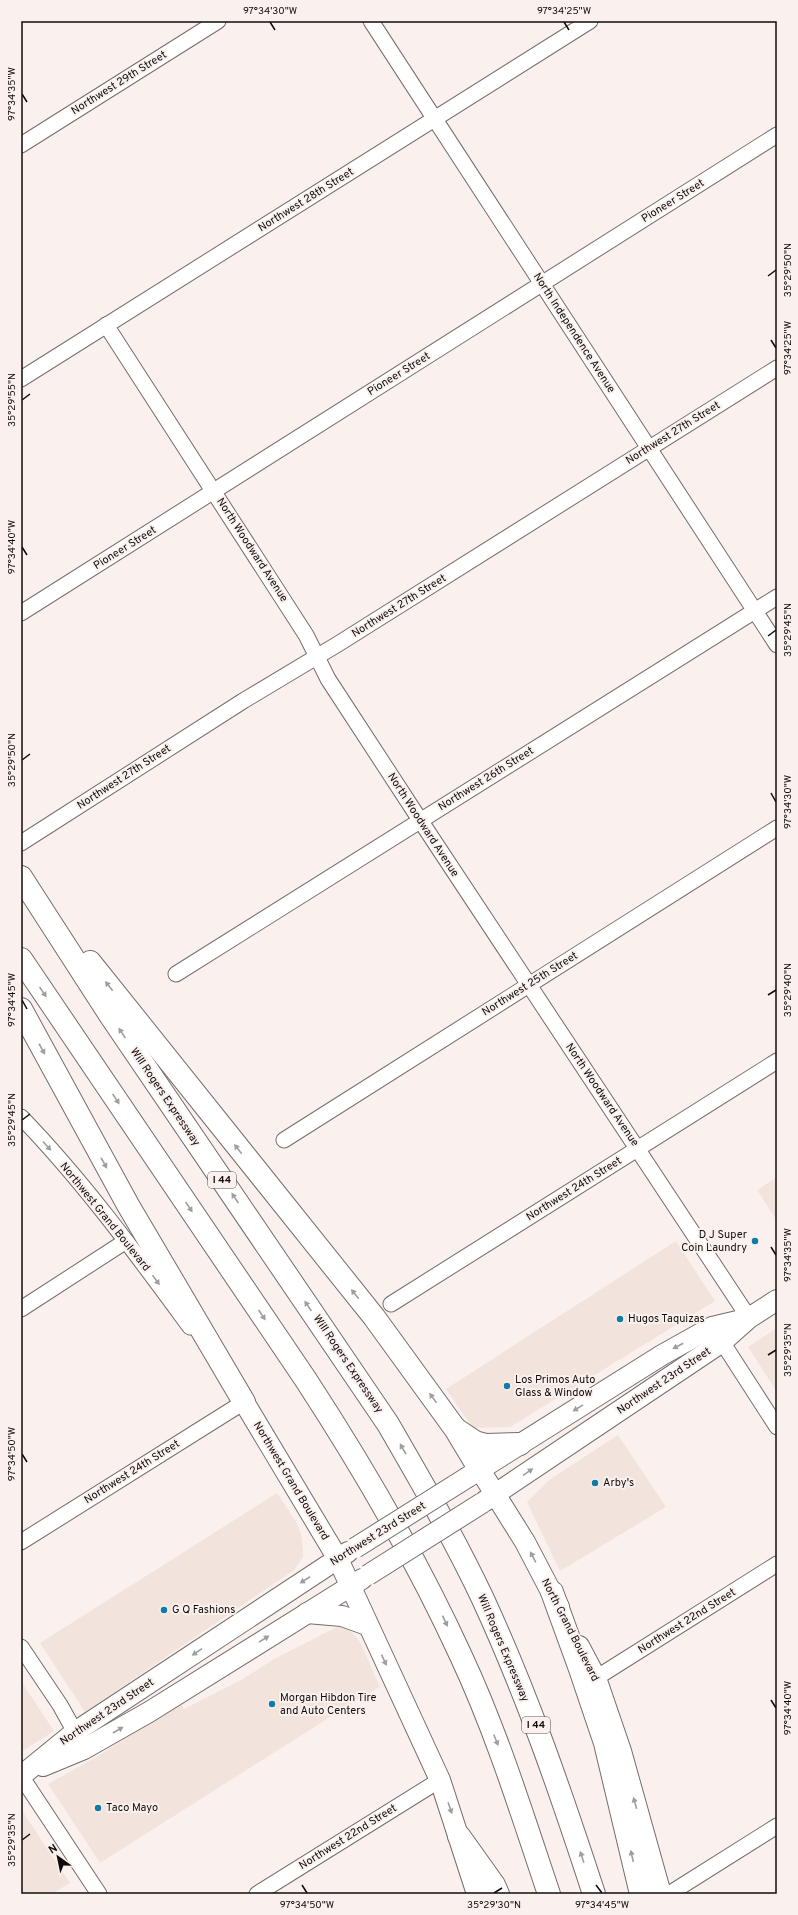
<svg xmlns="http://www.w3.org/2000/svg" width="798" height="1915" viewBox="0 0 798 1915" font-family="Overpass,sans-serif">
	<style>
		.built { fill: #f3e3dd }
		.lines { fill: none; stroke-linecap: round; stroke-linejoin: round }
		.minor-casing { stroke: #756d6b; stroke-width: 17 }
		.major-casing { stroke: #756d6b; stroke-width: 22 }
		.highway-casing { stroke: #756d6b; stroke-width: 24 }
		.minor { stroke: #fff; stroke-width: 15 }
		.major { stroke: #fff; stroke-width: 20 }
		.highway { stroke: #fff; stroke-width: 22 }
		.major-bridge-casing { stroke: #756d6b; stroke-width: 22; stroke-linecap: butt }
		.major-bridge { stroke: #fff; stroke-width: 20 }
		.oneway { fill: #9f9e9d }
		.ticks { fill: none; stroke: #0f0c0b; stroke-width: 1.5 }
		.poi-dot { fill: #107ba5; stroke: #faf1ee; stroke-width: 1.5 }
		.labels { text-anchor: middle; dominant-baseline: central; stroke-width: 4; stroke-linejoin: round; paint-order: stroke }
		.shield { fill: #faf1ee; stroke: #56514f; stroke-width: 1 }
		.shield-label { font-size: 10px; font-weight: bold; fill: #0f0c0b }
		.street-label { font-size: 11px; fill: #0f0c0b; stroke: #faf1ee }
		.poi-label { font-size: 11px; fill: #0f0c0b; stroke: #faf1ee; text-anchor: start }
		.neatline { fill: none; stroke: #0f0c0b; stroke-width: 1.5 }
		.ticks-label { font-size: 10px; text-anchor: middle; fill: #0f0c0b }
	</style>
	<rect width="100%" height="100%" fill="#faf1ee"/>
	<!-- built -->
	<g class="built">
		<path d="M 777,1177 L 777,1221 L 757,1190 Z"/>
		<path d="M 676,1241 L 715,1301 L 510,1427 L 473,1428 L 446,1389 Z"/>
		<path d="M 777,1328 L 777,1392 L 748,1347 Z"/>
		<path d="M 618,1435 L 666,1507 L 560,1571 L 527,1502 L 549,1480 Z"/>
		<path d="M 277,1493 L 297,1523 L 301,1534 L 303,1550 L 303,1557 L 294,1570 L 85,1712 L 40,1643 Z"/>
		<path d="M 341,1625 L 355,1635 L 361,1644 L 380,1687 L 357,1700 L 100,1863 L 48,1784 L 98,1756 L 180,1703 L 184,1709 L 243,1679 L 274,1659 Z"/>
		<path d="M 21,1681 L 54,1731 L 21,1752 Z"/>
		<path d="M 21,1809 L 70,1883 L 52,1894 L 21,1894 Z"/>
	</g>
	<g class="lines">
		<defs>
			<g id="minor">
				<path d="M 371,21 L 777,645"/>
				<path d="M 21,145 L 218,21"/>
				<path d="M 106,325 L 306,635 L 328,679 L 420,820 L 749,1318"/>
				<path d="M 21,379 L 590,21"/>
				<path d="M 21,613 L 777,135"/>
				<path d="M 21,843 L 243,701 L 338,644 L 777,368"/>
				<path d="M 176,974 L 777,597"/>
				<path d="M 21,1117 C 84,1182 137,1255 190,1327"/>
				<path d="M 284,1140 L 777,828"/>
				<path d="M 391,1304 L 777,1061"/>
				<path d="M 21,1309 L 126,1241"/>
				<path d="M 717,1334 L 777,1427"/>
				<path d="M 21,1542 L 244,1402 L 238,1394"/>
				<path d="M 21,1647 L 60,1705 L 80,1741"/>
				<path d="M 596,1678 L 777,1564"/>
				<path d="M 21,1776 L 99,1894"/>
				<path d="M 257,1894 L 440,1780"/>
				<path d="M 669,1894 L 777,1826"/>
			</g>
			<g id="major">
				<path d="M 244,1402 L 338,1559 L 440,1780 L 477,1894"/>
				<path d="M 480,1470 L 525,1542 L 559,1607"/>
				<path d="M 468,1477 L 662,1355 L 712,1327 L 746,1319"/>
				<path d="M 485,1501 L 722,1342 L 749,1318 L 777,1300"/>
				<path d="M 307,1613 L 342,1616 L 367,1625"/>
				<path d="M 579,1646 L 596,1678 L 621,1751 L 661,1894"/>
				<path d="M 43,1766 L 84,1749 L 149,1712 L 362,1579"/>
				<path d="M 21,1776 L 75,1732 L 348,1552"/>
			</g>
			<g id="highway">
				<path d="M 21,877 L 110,1015 L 388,1424 C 421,1481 454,1538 482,1597 C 527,1694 561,1793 594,1894"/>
				<path d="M 21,959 L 306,1380 C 364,1469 417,1560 461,1656 C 497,1733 522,1814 549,1894"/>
				<path d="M 90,962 L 374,1317 L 456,1430 L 480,1470"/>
				<path d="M 21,1009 L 128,1205 L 244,1402"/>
				<path d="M 457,1430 L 475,1442 L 486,1445 L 520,1444"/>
				<path d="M 552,1592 L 580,1669 L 605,1743 L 641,1894"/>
				<path d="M 459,1836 L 494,1885 L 498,1894"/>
			</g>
		</defs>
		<!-- minor casing -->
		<use href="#minor" class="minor-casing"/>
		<!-- major casing -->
		<use href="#major" class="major-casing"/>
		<!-- highway casing -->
		<use href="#highway" class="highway-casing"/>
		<!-- minor -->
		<use href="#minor" class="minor"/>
		<!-- major -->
		<use href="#major" class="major"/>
		<!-- highway -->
		<use href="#highway" class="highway"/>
		<defs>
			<g id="major-bridge">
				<path d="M 355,1548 L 468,1477"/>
				<path d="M 368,1575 L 482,1503"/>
			</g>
		</defs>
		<!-- major-bridge casing -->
		<use href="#major-bridge" class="major-bridge-casing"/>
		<!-- major-bridge -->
		<use href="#major-bridge" class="major-bridge"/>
	</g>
	<!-- one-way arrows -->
	<defs><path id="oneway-solid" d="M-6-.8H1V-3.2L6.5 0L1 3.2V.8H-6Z"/></defs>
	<g class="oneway">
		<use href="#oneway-solid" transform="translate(109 986) rotate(-128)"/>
		<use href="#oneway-solid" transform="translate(43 992) rotate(56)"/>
		<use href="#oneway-solid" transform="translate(122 1033) rotate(-124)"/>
		<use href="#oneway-solid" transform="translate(42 1049) rotate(61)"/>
		<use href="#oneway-solid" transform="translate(116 1099) rotate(56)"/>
		<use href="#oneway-solid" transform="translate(47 1146) rotate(48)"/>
		<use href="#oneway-solid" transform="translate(238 1149) rotate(-128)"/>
		<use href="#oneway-solid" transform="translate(104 1163) rotate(61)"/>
		<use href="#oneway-solid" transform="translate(235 1198) rotate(-124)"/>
		<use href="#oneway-solid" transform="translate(189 1207) rotate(56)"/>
		<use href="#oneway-solid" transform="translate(156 1280) rotate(54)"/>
		<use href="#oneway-solid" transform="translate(355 1294) rotate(-129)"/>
		<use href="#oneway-solid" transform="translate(308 1306) rotate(-124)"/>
		<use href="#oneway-solid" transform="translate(262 1315) rotate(56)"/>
		<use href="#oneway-solid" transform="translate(678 1346) rotate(152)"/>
		<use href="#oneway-solid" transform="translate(433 1398) rotate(-126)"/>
		<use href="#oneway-solid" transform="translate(578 1408) rotate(148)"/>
		<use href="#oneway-solid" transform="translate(403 1449) rotate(-120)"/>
		<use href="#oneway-solid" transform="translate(528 1472) rotate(-34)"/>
		<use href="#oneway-solid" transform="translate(533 1557) rotate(-118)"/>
		<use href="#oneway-solid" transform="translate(305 1580) rotate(147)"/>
		<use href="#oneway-solid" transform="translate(445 1621) rotate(65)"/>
		<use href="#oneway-solid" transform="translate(264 1639) rotate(-32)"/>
		<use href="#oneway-solid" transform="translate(197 1652) rotate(146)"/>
		<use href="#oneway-solid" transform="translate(384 1660) rotate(65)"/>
		<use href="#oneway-solid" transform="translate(118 1730) rotate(-30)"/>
		<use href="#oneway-solid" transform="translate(496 1740) rotate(68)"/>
		<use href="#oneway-solid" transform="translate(635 1803) rotate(-106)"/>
		<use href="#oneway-solid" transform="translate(450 1808) rotate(71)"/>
		<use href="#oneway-solid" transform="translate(632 1856) rotate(-103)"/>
		<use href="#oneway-solid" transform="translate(582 1857) rotate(-108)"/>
	</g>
	<!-- ticks -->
	<path class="ticks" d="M 270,22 L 275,30M 564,22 L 569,30M 22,94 L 27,102M 768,276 L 776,270M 771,340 L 776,348M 22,400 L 30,394M 22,547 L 27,555M 768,636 L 776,630M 22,760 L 30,754M 771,793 L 776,802M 768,995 L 776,990M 22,1000 L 27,1009M 22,1120 L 30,1114M 771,1247 L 776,1255M 768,1355 L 776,1350M 22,1454 L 27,1462M 771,1700 L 776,1708M 22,1840 L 30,1834M 302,1885 L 307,1893M 596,1885 L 602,1893M 494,1893 L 502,1888"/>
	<!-- markers -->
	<g class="poi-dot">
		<circle cx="755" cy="1241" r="4"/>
		<circle cx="620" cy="1319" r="4"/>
		<circle cx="507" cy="1386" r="4"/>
		<circle cx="595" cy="1483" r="4"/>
		<circle cx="164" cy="1610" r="4"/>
		<circle cx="272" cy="1704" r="4"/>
		<circle cx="98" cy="1808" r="4"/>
	</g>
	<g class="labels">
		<!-- shield labels -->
		<g class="shield">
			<rect x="208" y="1172" width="28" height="16" rx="3"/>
			<rect x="522" y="1717" width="28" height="16" rx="3"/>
		</g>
		<g class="shield-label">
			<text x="222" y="1180">I 44</text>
			<text x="536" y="1725">I 44</text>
		</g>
		<!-- street labels -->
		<g class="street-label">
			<text transform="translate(119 83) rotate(-32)">Northwest 29th Street</text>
			<text transform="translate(306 200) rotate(-32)">Northwest 28th Street</text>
			<text transform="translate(673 201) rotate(-32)">Pioneer Street</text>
			<text transform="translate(574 333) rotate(57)">North Independence Avenue</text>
			<text transform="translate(399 374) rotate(-32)">Pioneer Street</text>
			<text transform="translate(673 433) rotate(-32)">Northwest 27th Street</text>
			<text transform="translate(125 548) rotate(-32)">Pioneer Street</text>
			<text transform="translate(252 550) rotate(57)">North Woodward Avenue</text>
			<text transform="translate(399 606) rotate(-32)">Northwest 27th Street</text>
			<text transform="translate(124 777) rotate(-33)">Northwest 27th Street</text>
			<text transform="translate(486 779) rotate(-32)">Northwest 26th Street</text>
			<text transform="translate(423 825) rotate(57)">North Woodward Avenue</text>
			<text transform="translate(530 984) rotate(-32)">Northwest 25th Street</text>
			<text transform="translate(602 1095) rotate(56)">North Woodward Avenue</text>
			<text transform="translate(165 1097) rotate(56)">Will Rogers Expressway</text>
			<text transform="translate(574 1189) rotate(-32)">Northwest 24th Street</text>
			<text transform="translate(105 1217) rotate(51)">Northwest Grand Boulevard</text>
			<text transform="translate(348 1364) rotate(56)">Will Rogers Expressway</text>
			<text transform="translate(664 1381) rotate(-34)">Northwest 23rd Street</text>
			<text transform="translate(132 1472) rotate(-32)">Northwest 24th Street</text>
			<text transform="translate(291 1481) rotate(59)">Northwest Grand Boulevard</text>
			<text transform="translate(378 1534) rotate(-32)">Northwest 23rd Street</text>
			<text transform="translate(687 1621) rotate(-32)">Northwest 22nd Street</text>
			<text transform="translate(570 1630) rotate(63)">North Grand Boulevard</text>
			<text transform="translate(503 1648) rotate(67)">Will Rogers Expressway</text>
			<text transform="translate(107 1712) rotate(-34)">Northwest 23rd Street</text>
			<text transform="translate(348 1837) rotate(-32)">Northwest 22nd Street</text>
		</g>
		<!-- poi labels -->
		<g class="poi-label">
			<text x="747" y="1235" text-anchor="end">D J Super<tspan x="747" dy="13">Coin Laundry</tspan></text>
			<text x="628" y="1319">Hugos Taquizas</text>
			<text x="515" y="1380">Los Primos Auto<tspan x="515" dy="13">Glass &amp; Window</tspan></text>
			<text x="603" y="1483">Arby's</text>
			<text x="172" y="1610">G Q Fashions</text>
			<text x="280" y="1698">Morgan Hibdon Tire<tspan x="280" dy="13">and Auto Centers</tspan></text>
			<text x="106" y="1808">Taco Mayo</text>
		</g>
	</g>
	<!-- border -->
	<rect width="798" height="1915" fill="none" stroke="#faf1ee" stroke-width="44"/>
	<!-- north arrow -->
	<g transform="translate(58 1857) rotate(327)" stroke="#faf1ee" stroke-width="3" paint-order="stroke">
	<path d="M0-3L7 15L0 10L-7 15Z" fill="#0f0c0b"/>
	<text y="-6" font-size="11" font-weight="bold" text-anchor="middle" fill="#0f0c0b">N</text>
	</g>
	<rect x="22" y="22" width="754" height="1871" class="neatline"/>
	<g class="ticks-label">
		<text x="270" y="14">97°34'30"W</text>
		<text x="564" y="14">97°34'25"W</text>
		<text transform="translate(11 94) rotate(-90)" y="4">97°34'35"W</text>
		<text transform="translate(787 270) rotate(-90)" y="4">35°29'50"N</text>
		<text transform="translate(787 348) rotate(-90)" y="4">97°34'25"W</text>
		<text transform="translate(11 400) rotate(-90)" y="4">35°29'55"N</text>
		<text transform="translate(11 547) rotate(-90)" y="4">97°34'40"W</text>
		<text transform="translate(787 630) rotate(-90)" y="4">35°29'45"N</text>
		<text transform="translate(11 760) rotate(-90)" y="4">35°29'50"N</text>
		<text transform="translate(787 802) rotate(-90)" y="4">97°34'30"W</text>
		<text transform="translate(787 990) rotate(-90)" y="4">35°29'40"N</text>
		<text transform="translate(11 1000) rotate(-90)" y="4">97°34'45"W</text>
		<text transform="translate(11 1120) rotate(-90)" y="4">35°29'45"N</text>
		<text transform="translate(787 1255) rotate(-90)" y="4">97°34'35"W</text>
		<text transform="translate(787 1350) rotate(-90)" y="4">35°29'35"N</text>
		<text transform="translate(11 1454) rotate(-90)" y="4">97°34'50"W</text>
		<text transform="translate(787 1708) rotate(-90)" y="4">97°34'40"W</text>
		<text transform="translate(11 1840) rotate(-90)" y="4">35°29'35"N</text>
		<text x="307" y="1908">97°34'50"W</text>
		<text x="494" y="1908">35°29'30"N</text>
		<text x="602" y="1908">97°34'45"W</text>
	</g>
</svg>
